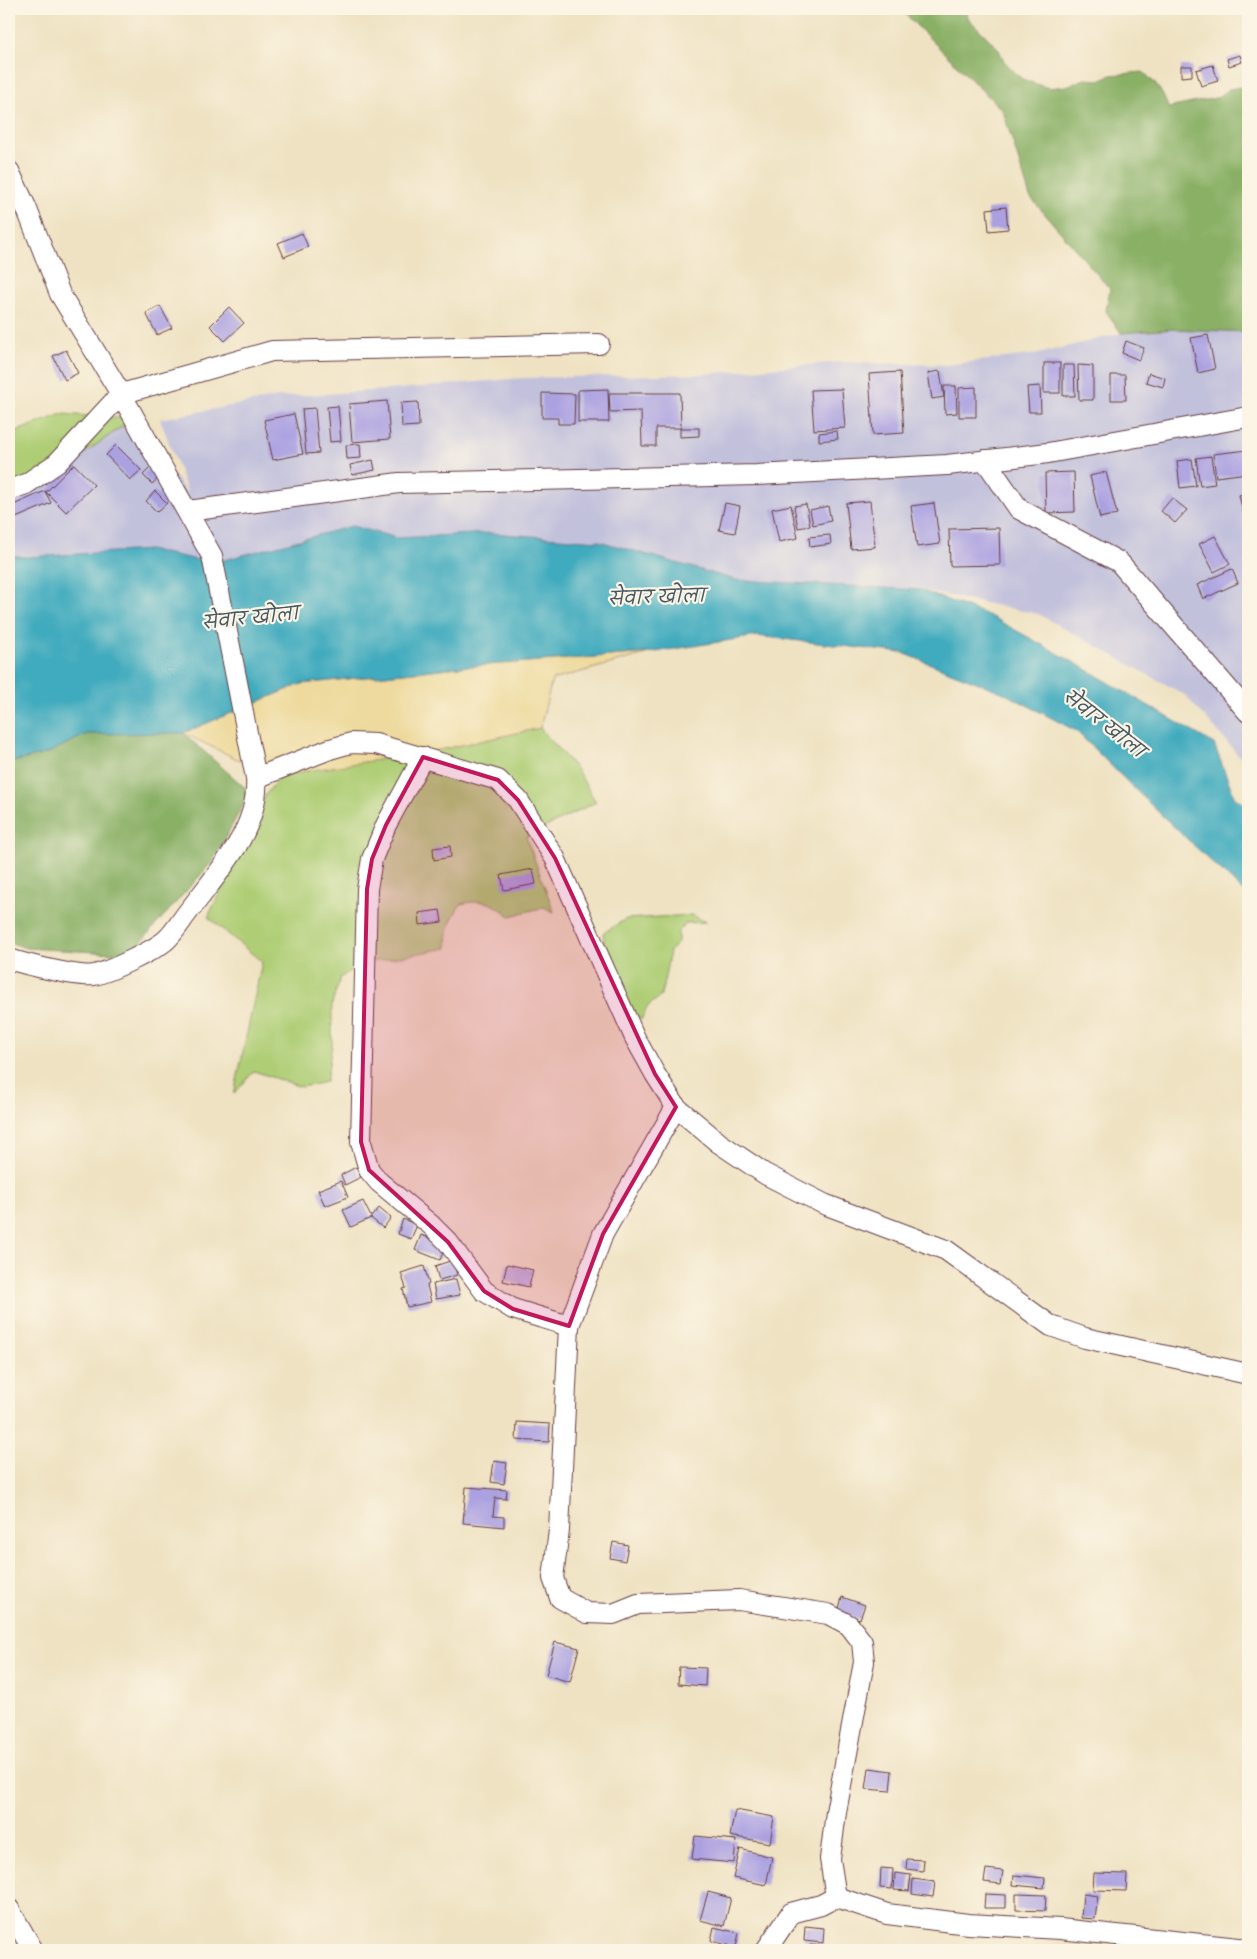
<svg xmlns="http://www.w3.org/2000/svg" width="1257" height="1959" viewBox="0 0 1257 1959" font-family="Mynerve,'Playpen Sans Deva',sans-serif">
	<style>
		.industrial { fill: #c2c1dc }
		.green { fill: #aecd74; stroke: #7c7650 }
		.forest { fill: #8ab066; stroke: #6a6848 }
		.sand { fill: #eeda9e; stroke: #9c7c64 }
		.water { fill: #3faabe; stroke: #446474 }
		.building { fill: #aba1e1 }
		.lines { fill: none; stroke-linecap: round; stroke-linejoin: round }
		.minor-casing { stroke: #633c42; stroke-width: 22 }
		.minor { stroke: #fff; stroke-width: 20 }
		.marked { fill: #c2185b; fill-opacity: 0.2; stroke: #c2185b; stroke-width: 4; stroke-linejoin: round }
		.labels { text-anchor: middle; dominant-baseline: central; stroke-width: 4.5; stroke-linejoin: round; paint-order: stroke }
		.water-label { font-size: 18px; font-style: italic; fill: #465766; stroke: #fcf5e5 }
	</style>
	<rect width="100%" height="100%" fill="#fcf5e5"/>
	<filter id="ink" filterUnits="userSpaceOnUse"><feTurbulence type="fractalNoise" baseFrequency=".02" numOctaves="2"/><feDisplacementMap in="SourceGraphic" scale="10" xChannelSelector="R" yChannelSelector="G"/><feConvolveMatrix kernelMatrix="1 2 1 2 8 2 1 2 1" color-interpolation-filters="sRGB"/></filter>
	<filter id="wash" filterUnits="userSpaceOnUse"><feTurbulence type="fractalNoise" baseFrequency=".0096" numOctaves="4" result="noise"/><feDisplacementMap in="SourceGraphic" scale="20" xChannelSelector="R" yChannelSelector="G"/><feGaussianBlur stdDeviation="1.12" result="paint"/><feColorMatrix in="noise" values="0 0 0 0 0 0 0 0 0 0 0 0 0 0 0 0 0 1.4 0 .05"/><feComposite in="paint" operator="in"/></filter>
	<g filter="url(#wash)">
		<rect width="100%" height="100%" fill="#efe2c2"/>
		<!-- industrial -->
		<path class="industrial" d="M 1174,329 L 1248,332 L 1248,766 L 1185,695 L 1038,614 L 920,590 L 736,580 L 599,541 L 490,533 L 397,538 L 352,526 L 213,563 L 9,555 L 9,497 L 76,459 L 133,419 L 189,496 L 160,419 L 279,397 L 399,389 L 522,378 L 704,374 L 839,362 L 946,365 L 1038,354 L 1121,333 Z"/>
		<!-- green -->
		<g class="green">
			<path d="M 62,414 L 133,419 L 76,459 L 9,497 L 9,434 Z"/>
			<path d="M 540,728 L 577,770 L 596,802 L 526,837 L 554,912 L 544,907 L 510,916 C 491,901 484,899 461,904 C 450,919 447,930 447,948 L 360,964 L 340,978 L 332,1004 L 332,1046 L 326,1082 L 301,1087 L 254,1071 L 234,1094 L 262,962 L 208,917 L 266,794 L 281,775 L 434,751 Z"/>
			<path d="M 692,915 L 706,922 L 686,923 L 678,932 L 678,942 L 670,951 L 661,996 L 648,1006 L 641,1020 L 619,997 L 605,953 L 603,933 L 626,919 Z"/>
		</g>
		<!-- forest -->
		<g class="forest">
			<path d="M 900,9 L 966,9 L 967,17 L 998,48 L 1004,61 L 1022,79 L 1039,85 L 1049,88 L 1067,86 L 1085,79 L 1099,80 L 1111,75 L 1143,72 C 1156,83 1163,92 1168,108 L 1216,98 L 1229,89 L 1248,86 L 1248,332 L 1174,329 L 1121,333 L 1106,311 L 1110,289 L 1030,197 L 1003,111 Z"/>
			<path d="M 183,733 L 250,792 L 213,861 L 130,954 L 26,948 L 9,942 L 9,763 L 48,753 L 87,734 Z"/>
		</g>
		<!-- sand -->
		<path class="sand" d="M 649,653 L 552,680 L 540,728 L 434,751 L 281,775 L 237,759 L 183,733 L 301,684 L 459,667 Z"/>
		<!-- water -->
		<path class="water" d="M 352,526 L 397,538 L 490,533 L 599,541 L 736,580 L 920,590 L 988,615 L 1079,665 L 1214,744 L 1235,798 L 1248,806 L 1248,896 L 1154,808 L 1076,731 L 1004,693 L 903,653 L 757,636 L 649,653 L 459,667 L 301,684 L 183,733 L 87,734 L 48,753 L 9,763 L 9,555 L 26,557 L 149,550 L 213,563 Z"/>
		<g id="blocks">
			<!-- building -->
			<g class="building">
				<path d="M 1240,55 L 1242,62 L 1229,66 L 1227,59 Z"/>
				<path d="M 1213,65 L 1218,81 L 1201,86 L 1196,70 Z"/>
				<path d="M 1181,66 L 1192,66 L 1192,76 L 1181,77 Z"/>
				<path d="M 1006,207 L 1008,229 L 989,231 L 987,209 Z"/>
				<path d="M 302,233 L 308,247 L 284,257 L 278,243 Z"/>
				<path d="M 160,306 L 172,328 L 157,335 L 146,313 Z"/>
				<path d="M 229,307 L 244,323 L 225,341 L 210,326 Z"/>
				<path d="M 1208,335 L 1215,369 L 1198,373 L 1191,338 Z"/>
				<path d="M 1126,341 L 1144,348 L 1139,360 L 1122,353 Z"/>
				<path d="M 66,350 L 78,373 L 65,380 L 53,356 Z"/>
				<rect x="1044" y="363" width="16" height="30"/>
				<path d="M 1063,365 L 1074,365 L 1075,396 L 1063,396 Z"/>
				<path d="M 1078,365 L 1093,366 L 1093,400 L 1079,400 Z"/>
				<path d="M 940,371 L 944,397 L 932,399 L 928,373 Z"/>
				<path d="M 900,372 L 904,433 L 873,435 L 869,374 Z"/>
				<path d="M 1149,373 L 1165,378 L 1163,387 L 1146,382 Z"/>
				<path d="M 1111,375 L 1125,375 L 1126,400 L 1111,400 Z"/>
				<path d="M 944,386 L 956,386 L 957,413 L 945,414 Z"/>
				<path d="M 1040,386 L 1041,412 L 1029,412 L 1027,387 Z"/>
				<path d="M 976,387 L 976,417 L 959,417 L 959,388 Z"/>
				<path d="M 608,389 L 609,422 L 578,422 L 578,390 Z"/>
				<path d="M 842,389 L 845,428 L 814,430 L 811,390 Z"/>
				<path d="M 542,393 L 575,394 L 574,424 L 558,424 L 558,418 L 542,418 Z"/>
				<path d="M 609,393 L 680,393 L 681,428 L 656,428 L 656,446 L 642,446 L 641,411 L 610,412 Z"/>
				<path d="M 387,401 L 390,439 L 352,442 L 349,404 Z"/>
				<path d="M 418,402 L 419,426 L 402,427 L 401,403 Z"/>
				<path d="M 338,406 L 341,441 L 330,442 L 327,407 Z"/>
				<path d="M 315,408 L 319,453 L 306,454 L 302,409 Z"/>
				<path d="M 294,414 L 303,454 L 273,460 L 264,420 Z"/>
				<path d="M 680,428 L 699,428 L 699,436 L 680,437 Z"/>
				<path d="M 837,431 L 838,439 L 819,441 L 819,433 Z"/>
				<path d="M 360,444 L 361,458 L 347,459 L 346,445 Z"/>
				<path d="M 116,445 L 141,470 L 130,480 L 106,455 Z"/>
				<path d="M 1248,450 L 1248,473 L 1216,477 L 1213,454 Z"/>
				<path d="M 1211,456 L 1215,484 L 1200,486 L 1196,458 Z"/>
				<path d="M 1192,459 L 1196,486 L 1180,488 L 1177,461 Z"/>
				<path d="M 373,460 L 375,470 L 352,475 L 350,465 Z"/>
				<path d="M 74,464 L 94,485 L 66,512 L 46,492 Z"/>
				<path d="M 153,465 L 162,475 L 152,484 L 143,475 Z"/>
				<path d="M 1074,472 L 1075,512 L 1046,513 L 1045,473 Z"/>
				<path d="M 1106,472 L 1117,514 L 1100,518 L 1090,476 Z"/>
				<path d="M 45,491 L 51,503 L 11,520 L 9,507 Z"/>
				<path d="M 155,491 L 167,503 L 157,512 L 146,501 Z"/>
				<path d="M 1248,493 L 1248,522 L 1246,523 L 1239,495 Z"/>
				<path d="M 1172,498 L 1187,510 L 1175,523 L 1161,511 Z"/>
				<path d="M 870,501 L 875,547 L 851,549 L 846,503 Z"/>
				<path d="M 725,503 L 740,506 L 735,533 L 719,530 Z"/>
				<path d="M 934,503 L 940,544 L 917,547 L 911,506 Z"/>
				<path d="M 806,504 L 810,526 L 798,528 L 794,506 Z"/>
				<path d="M 791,505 L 798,538 L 779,542 L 772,509 Z"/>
				<path d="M 828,506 L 831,521 L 813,525 L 810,510 Z"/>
				<path d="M 999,528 L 1000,565 L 950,566 L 949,529 Z"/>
				<path d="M 830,535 L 831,544 L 810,547 L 809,537 Z"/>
				<path d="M 1215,536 L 1230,564 L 1214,572 L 1199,544 Z"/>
				<path d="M 1232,569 L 1238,583 L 1203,599 L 1197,585 Z"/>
				<path d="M 450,846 L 451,857 L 434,860 L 433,848 Z"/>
				<path d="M 533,869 L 536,884 L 504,890 L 501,875 Z"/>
				<path d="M 440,910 L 442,922 L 420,925 L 419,913 Z"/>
				<path d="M 356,1167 L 361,1177 L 345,1185 L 341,1175 Z"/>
				<path d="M 341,1181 L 348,1197 L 325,1206 L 318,1190 Z"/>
				<path d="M 363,1201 L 371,1217 L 379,1208 L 391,1218 L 383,1228 L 371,1218 L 351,1227 L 343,1210 Z"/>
				<path d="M 403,1219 L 417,1225 L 411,1239 L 398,1234 Z"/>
				<path d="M 421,1235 L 446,1245 L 440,1260 L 415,1250 Z"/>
				<path d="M 453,1260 L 457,1275 L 439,1280 L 435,1266 Z"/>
				<path d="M 507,1264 L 533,1270 L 529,1287 L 503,1281 Z"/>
				<path d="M 424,1266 L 429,1284 L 427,1285 L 431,1302 L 407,1307 L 403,1289 L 406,1288 L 401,1273 Z"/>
				<path d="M 456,1279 L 460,1295 L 436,1299 L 433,1284 Z"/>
				<path d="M 517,1422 L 550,1424 L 549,1442 L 516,1440 Z"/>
				<path d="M 494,1461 L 507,1463 L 504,1484 L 491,1482 Z"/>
				<path d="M 466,1487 L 507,1490 L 506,1499 L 495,1498 L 493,1516 L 504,1517 L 504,1527 L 463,1523 Z"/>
				<path d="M 613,1542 L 628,1545 L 625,1561 L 610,1558 Z"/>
				<path d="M 842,1597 L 865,1605 L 860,1619 L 838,1612 Z"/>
				<path d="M 555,1642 L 579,1648 L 570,1682 L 546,1675 Z"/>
				<path d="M 679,1667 L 706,1668 L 705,1686 L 678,1684 Z"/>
				<path d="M 869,1768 L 892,1771 L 890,1791 L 866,1789 Z"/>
				<path d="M 735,1810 L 774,1817 L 770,1843 L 730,1836 Z"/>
				<path d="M 695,1836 L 736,1840 L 734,1863 L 692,1859 Z"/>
				<path d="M 740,1849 L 772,1857 L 766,1885 L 733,1878 Z"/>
				<path d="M 907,1859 L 924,1860 L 923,1871 L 906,1869 Z"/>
				<path d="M 881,1868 L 893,1869 L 892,1889 L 880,1888 Z"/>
				<path d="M 986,1869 L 1003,1871 L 1001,1884 L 984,1882 Z"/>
				<path d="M 895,1873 L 911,1875 L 909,1891 L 894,1890 Z"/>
				<path d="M 1094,1873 L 1127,1874 L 1126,1891 L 1093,1890 Z"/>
				<path d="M 1014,1875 L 1045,1878 L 1044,1888 L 1013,1885 Z"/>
				<path d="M 913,1879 L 935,1882 L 933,1897 L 912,1894 Z"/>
				<path d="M 708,1892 L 731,1898 L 724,1926 L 700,1920 Z"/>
				<path d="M 985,1894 L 1006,1895 L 1006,1908 L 984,1908 Z"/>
				<path d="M 1016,1894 L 1046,1895 L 1045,1911 L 1016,1910 Z"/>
				<path d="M 1083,1894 L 1098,1896 L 1095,1919 L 1081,1918 Z"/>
				<path d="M 805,1926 L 824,1928 L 823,1943 L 804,1941 Z"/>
				<path d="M 714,1927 L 739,1933 L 736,1947 L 711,1941 Z"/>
				<path d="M 810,1945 L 828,1946 L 827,1950 L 809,1950 Z"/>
			</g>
		</g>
	</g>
	<g filter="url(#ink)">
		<use href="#blocks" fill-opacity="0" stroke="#633c42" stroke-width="1"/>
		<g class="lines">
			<defs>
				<g id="minor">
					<path d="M 9,171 L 26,207 L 60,294 L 121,394 L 212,556 L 256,778 L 330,749 L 351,743 L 376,744 L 498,780 L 518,800 L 555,858 L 635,1038 L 655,1074 L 676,1107 L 719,1143 L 765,1174 L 824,1204 L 946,1250 L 1051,1326 L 1085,1338 L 1248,1374"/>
					<path d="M 985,460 L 1019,509 L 1119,562 L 1248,712"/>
					<path d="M 9,490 L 26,484 L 57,463 L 121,394 L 272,351 L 599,344"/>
					<path d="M 188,511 L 399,483 L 757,475 L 947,465 L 1048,453 L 1248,417"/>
					<path d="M 423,757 L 386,825 L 372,859 L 367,889 L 361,1142 L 369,1170 L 379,1182 L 431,1225 L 448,1242 L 484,1291 L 513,1309 L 569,1326"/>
					<path d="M 9,959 C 24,964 81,978 94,975 C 109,972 155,950 166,940 C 176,931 183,917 192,907 C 220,870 260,827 256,778"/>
					<path d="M 676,1107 L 603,1234 L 569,1326 L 559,1530 L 553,1578 L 560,1598 L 587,1613 L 613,1614 L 638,1604 L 739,1600 L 828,1614 L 849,1625 L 862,1642 L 864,1662 L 836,1812 L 830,1859 L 836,1897"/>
					<path d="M 9,1909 L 33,1950"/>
					<path d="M 766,1950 L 791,1913 L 821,1905 L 836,1897 L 887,1914 L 968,1924 L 1060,1929 L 1248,1949"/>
				</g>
			</defs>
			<!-- minor casing -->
			<use href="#minor" class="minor-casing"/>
			<!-- minor -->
			<use href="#minor" class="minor"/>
		</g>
	</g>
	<!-- marked area -->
	<path class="marked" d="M 423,757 L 498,780 L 518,800 L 555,858 L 655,1074 L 676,1107 L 603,1234 L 569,1326 L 513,1309 L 484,1291 L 448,1242 L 369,1170 L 361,1142 L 367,889 L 372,859 L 386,825 Z"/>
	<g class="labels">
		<!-- water labels -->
		<g class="water-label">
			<text transform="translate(656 598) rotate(-2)">सेवार खोला</text>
			<text transform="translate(250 619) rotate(-6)">सेवार खोला</text>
			<text transform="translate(1103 724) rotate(38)">सेवार खोला</text>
		</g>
	</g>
	<!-- margin -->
	<rect width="1257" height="1959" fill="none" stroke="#fcf5e5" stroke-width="30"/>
</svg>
